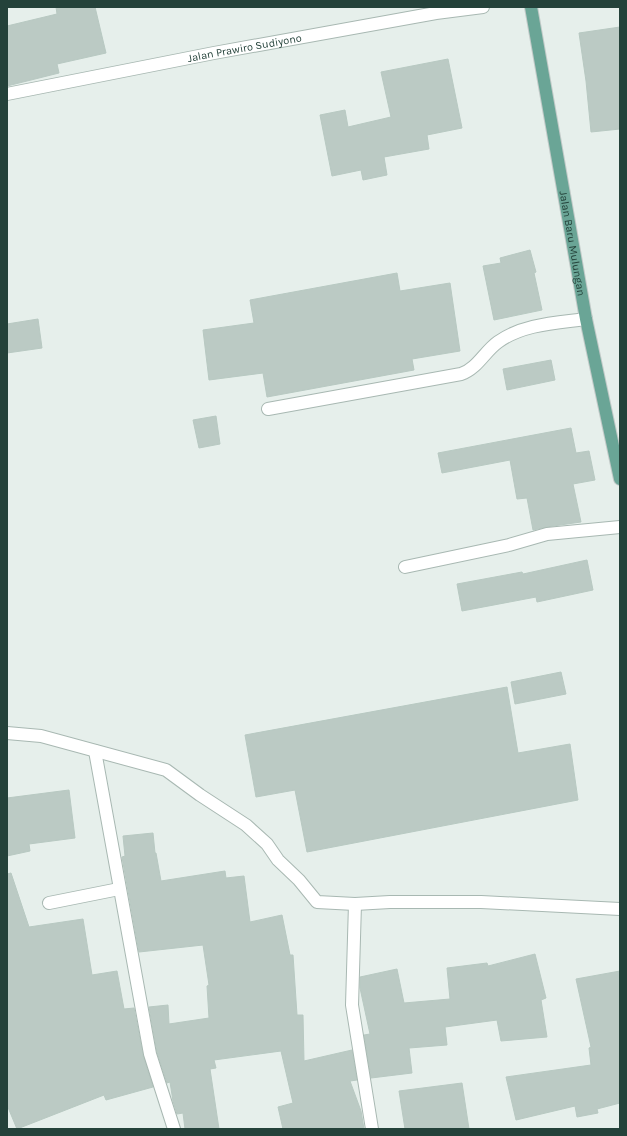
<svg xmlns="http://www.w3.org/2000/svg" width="627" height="1136" viewBox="0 0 627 1136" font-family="Karla,sans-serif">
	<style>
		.building { fill: #bbcac4; stroke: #b8c9c2 }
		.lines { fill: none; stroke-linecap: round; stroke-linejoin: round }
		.minor-casing { stroke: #a8b8b2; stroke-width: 14 }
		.major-casing { stroke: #c2cac8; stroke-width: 14 }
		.minor { stroke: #fff; stroke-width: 12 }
		.major { stroke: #6aa596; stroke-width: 12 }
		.labels { text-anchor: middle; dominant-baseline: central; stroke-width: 3.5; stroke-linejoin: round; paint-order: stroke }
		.street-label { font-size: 11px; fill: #24423a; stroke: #f7fbf9 }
	</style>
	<rect width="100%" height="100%" fill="#e6efeb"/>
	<!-- building -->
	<g class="building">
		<path d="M 56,7 L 95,7 L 106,53 L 57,64 L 59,73 L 7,86 L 7,26 L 57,14 Z"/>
		<path d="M 620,27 L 620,129 L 591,132 L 586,81 L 579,33 Z"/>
		<path d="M 448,59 L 462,128 L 427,135 L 429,149 L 384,157 L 387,175 L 363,180 L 361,170 L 332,176 L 320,115 L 345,110 L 348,127 L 391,117 L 381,72 Z"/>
		<path d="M 530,250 L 536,272 L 534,273 L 542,310 L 494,320 L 483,266 L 501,263 L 500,258 Z"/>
		<path d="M 397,273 L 400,291 L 450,283 L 460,351 L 412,359 L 414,370 L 267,397 L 263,373 L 209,380 L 203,330 L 254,323 L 250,300 Z"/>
		<path d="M 38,319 L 42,348 L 7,353 L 7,324 Z"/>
		<path d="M 551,360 L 555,380 L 507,390 L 503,369 Z"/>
		<path d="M 216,416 L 220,444 L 199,448 L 193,420 Z"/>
		<path d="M 571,428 L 576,453 L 589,451 L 595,480 L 573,484 L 581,522 L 546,527 L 533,530 L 527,498 L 517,499 L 510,460 L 442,473 L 438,453 Z"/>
		<path d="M 587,560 L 593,590 L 537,602 L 536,597 L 462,611 L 457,584 L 522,572 L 523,574 Z"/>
		<path d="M 561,672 L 566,694 L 515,704 L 511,682 Z"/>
		<path d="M 507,687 L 518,753 L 570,744 L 578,800 L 307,852 L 295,790 L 256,797 L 245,735 Z"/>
		<path d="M 69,790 L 75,838 L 29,844 L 30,851 L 7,856 L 7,798 Z"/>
		<path d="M 153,833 L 155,853 L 156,853 L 161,881 L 225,871 L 226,878 L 244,876 L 250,922 L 282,915 L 290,955 L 293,955 L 297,1015 L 303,1015 L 304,1061 L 352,1050 L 357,1080 L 350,1081 L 361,1111 L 364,1129 L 283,1129 L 278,1107 L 293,1103 L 281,1051 L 214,1060 L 216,1068 L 210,1069 L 219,1129 L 185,1129 L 183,1113 L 177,1114 L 173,1101 L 170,1082 L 167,1083 L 157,1052 L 149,1007 L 168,1005 L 169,1024 L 209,1018 L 207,986 L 209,985 L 203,945 L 139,952 L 122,857 L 125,856 L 123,836 Z"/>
		<path d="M 11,873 L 29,927 L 83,919 L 92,975 L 117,971 L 124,1009 L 134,1008 L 143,1055 L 153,1087 L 106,1100 L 104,1095 L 17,1129 L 7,1105 L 7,874 Z"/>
		<path d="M 535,954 L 546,998 L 541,1000 L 547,1037 L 501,1041 L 497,1020 L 445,1027 L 447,1045 L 409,1048 L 412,1073 L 371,1078 L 364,1035 L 370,1034 L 360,988 L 360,977 L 397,969 L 404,1003 L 450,999 L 447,968 L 487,963 L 488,966 Z"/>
		<path d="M 620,971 L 620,1103 L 597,1109 L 598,1113 L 577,1117 L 575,1106 L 516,1120 L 506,1077 L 591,1065 L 589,1048 L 591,1047 L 576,979 Z"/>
		<path d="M 462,1083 L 469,1129 L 405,1129 L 399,1091 Z"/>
	</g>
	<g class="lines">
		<defs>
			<g id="minor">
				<path id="s1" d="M 7,94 L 214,53 L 436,13 L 483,7"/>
				<path d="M 268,409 L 461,374 C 477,369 485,351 498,342 C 523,324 556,323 586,319"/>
				<path d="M 405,567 L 509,545 L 547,534 L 620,527"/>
				<path d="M 7,733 L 41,736 L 166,770 L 200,795 L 246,825 L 267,844 L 278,860 L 299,880 L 317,902 L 355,904 L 390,902 L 481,902 L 620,909"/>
				<path d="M 95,751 L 150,1054 L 174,1129"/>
				<path d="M 49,903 L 119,889"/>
				<path d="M 355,904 L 352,1005 L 372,1129"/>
			</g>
			<g id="major">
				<path id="s2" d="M 531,7 L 586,319 L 620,479"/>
			</g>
		</defs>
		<!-- minor casing -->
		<use href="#minor" class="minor-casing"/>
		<!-- major casing -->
		<use href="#major" class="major-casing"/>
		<!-- minor -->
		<use href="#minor" class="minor"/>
		<!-- major -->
		<use href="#major" class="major"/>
	</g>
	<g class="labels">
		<!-- street labels -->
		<g class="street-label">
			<text stroke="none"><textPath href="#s1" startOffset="242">Jalan Prawiro Sudiyono</textPath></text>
			<text stroke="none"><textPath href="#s2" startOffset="240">Jalan Baru Mulungan</textPath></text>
		</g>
	</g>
	<!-- border -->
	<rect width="627" height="1136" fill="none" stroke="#24423a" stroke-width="16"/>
</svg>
